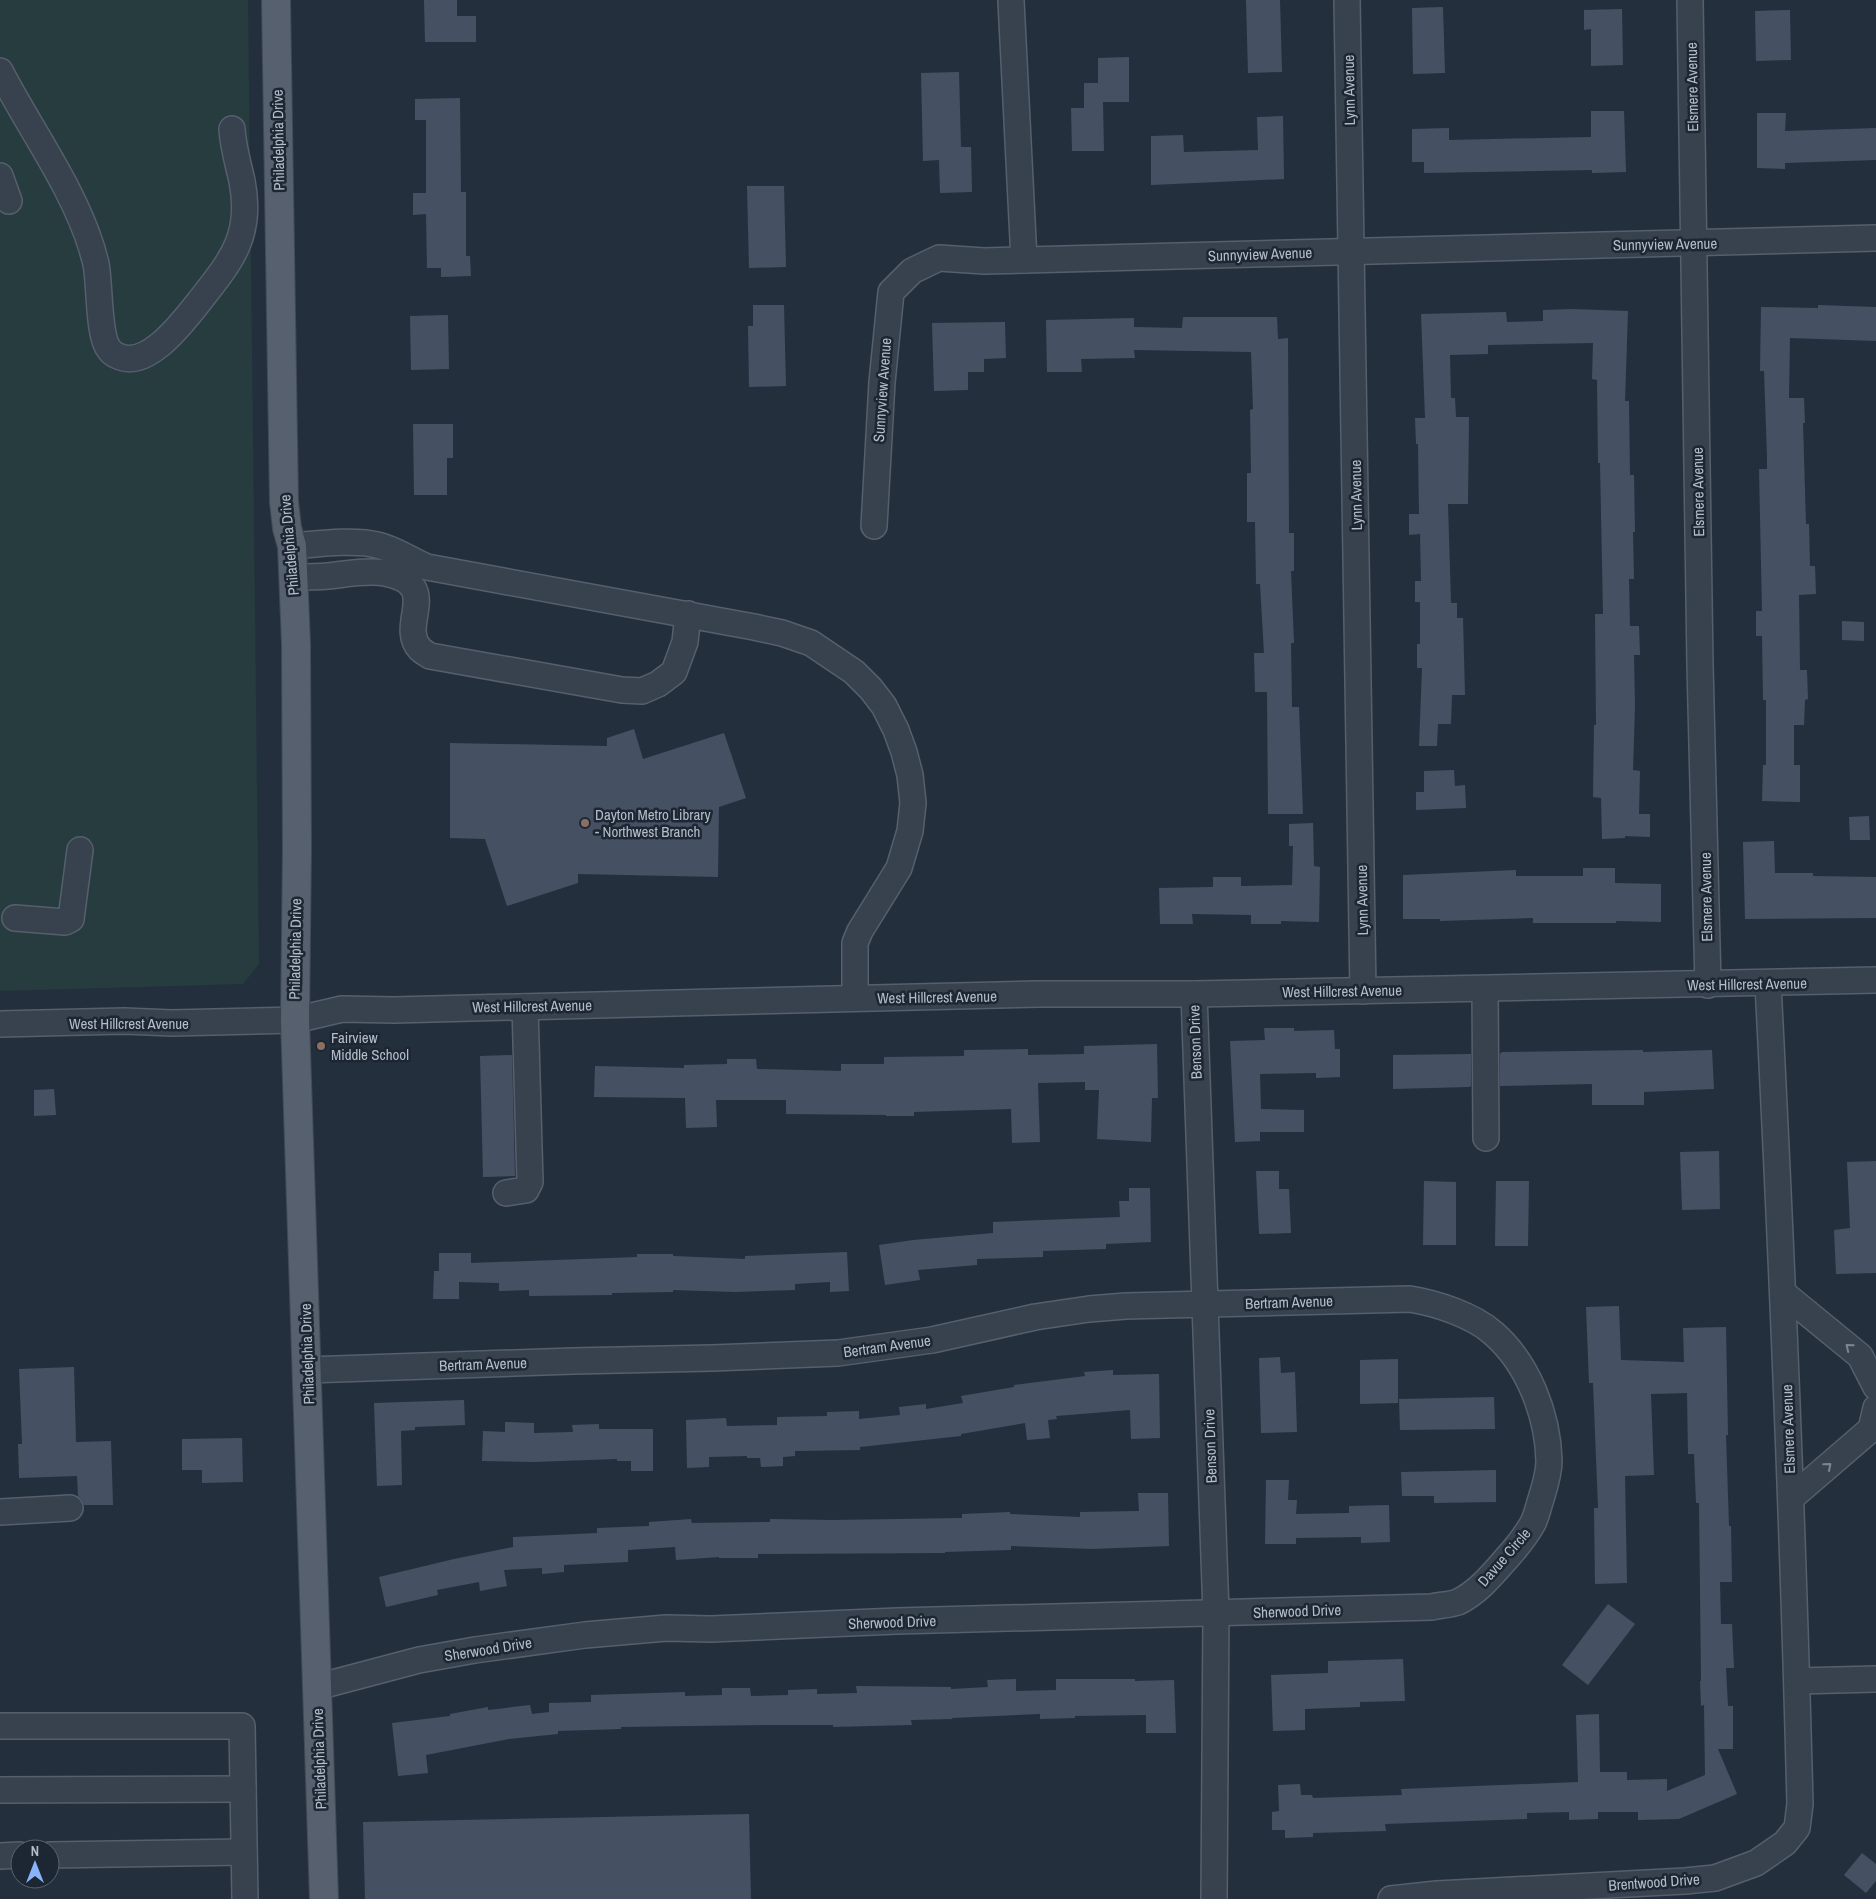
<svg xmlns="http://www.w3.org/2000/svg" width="1876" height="1899" viewBox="0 0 1876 1899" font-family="'Archivo Narrow',sans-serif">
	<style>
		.green { fill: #263c3f }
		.building { fill: #455162 }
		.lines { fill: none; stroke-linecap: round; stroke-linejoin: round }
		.minor-casing { stroke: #565f6c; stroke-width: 28 }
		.major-casing { stroke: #414a57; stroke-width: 30 }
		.minor { stroke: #38414e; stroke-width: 25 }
		.major { stroke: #56606e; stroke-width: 28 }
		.oneway { stroke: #7c8592 }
		.education-dot { fill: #8d6e63; stroke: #1d2633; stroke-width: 2 }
		.labels { text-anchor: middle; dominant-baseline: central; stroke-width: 5; stroke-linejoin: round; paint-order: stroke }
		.street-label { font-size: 15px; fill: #b4bcc9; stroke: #1d2633 }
		.poi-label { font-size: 15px; fill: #b4bcc9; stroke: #1d2633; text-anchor: start }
	</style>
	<rect width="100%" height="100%" fill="#242f3e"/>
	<!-- green -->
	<path class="green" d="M 0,0 L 248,0 L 259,964 L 243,984 L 0,991 Z"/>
	<!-- building -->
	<g class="building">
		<path d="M 424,0 L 457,0 L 457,16 L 476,16 L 476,42 L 425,42 Z"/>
		<path d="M 1246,0 L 1280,0 L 1282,72 L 1248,73 Z"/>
		<path d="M 1443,7 L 1445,73 L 1413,74 L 1412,8 Z"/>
		<path d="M 1622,9 L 1623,65 L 1591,66 L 1591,29 L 1584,30 L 1584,10 Z"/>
		<path d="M 1790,10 L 1791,60 L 1756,61 L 1755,11 Z"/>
		<path d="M 1129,57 L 1129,102 L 1103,102 L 1104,151 L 1072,151 L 1071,108 L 1084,108 L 1084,83 L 1098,83 L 1098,58 Z"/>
		<path d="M 959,72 L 961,147 L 971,147 L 972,192 L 940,193 L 939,160 L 923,161 L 921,73 Z"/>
		<path d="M 460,98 L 461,192 L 466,192 L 466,256 L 470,256 L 471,276 L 441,277 L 441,268 L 427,268 L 426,214 L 413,215 L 413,193 L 426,193 L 426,120 L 415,120 L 415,99 Z"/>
		<path d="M 1591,111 L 1624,111 L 1626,172 L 1592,173 L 1592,170 L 1424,173 L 1424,162 L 1412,162 L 1412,129 L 1449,128 L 1449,140 L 1591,137 Z"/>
		<path d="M 1757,113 L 1786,113 L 1785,131 L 1876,128 L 1876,160 L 1785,163 L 1785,169 L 1757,168 Z"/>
		<path d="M 1283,116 L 1284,179 L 1151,185 L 1151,136 L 1183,135 L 1184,152 L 1258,150 L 1257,117 Z"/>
		<path d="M 747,186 L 784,186 L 786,267 L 749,268 Z"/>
		<path d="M 753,305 L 784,305 L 786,386 L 749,387 L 748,326 L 753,326 Z"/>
		<path d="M 1818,305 L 1876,307 L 1876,341 L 1790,338 L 1789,398 L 1804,398 L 1805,423 L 1803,423 L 1806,524 L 1809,524 L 1810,566 L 1815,566 L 1816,594 L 1799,595 L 1800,670 L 1807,670 L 1808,699 L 1805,700 L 1804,725 L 1794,725 L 1794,765 L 1800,765 L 1800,802 L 1762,801 L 1763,765 L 1766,765 L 1766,700 L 1763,700 L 1762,636 L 1756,636 L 1756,611 L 1762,611 L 1759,469 L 1767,469 L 1767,456 L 1764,371 L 1760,371 L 1761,307 L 1818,308 Z"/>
		<path d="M 1572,309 L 1628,311 L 1625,401 L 1629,401 L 1630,475 L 1634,475 L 1635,532 L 1633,532 L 1634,579 L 1629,579 L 1630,626 L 1639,626 L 1640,655 L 1634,655 L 1635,706 L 1633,770 L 1640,771 L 1639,814 L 1650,814 L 1650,837 L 1625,836 L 1625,838 L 1602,839 L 1601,798 L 1593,797 L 1594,725 L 1596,725 L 1595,614 L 1603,614 L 1600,463 L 1598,463 L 1597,380 L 1592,379 L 1593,343 L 1488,345 L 1488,354 L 1450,355 L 1451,398 L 1455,398 L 1456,417 L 1469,417 L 1468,504 L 1448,504 L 1451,603 L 1457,603 L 1457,618 L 1463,618 L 1465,695 L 1452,695 L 1451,724 L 1438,724 L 1437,746 L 1419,746 L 1422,668 L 1417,668 L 1417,644 L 1420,644 L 1420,602 L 1415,602 L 1415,581 L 1421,581 L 1420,534 L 1409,535 L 1409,514 L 1419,514 L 1418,444 L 1416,444 L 1415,418 L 1425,418 L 1421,314 L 1506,312 L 1507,322 L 1543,321 L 1543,310 Z"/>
		<path d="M 448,315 L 449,369 L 411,370 L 410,316 Z"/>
		<path d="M 1183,317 L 1277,317 L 1278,339 L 1288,338 L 1289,533 L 1294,533 L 1294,571 L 1291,571 L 1294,643 L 1291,643 L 1292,707 L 1299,707 L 1303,814 L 1268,814 L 1267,692 L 1255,692 L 1254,653 L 1264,653 L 1260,584 L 1256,584 L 1255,522 L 1247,522 L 1247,473 L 1251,473 L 1250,410 L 1253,409 L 1251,352 L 1134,350 L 1135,358 L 1081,359 L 1082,372 L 1047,372 L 1046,320 L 1134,318 L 1134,327 L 1182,328 Z"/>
		<path d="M 1005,322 L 1006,358 L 984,359 L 984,372 L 968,372 L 968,390 L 934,391 L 932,323 Z"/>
		<path d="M 413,424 L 453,424 L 453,458 L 447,458 L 447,495 L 414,495 Z"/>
		<path d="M 1842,621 L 1864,622 L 1864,641 L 1842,640 Z"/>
		<path d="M 634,729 L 643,759 L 724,733 L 746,798 L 719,807 L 718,877 L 578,874 L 578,883 L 507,906 L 485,839 L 450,838 L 450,743 L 607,746 L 607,738 Z"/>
		<path d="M 1454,770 L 1455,786 L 1465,785 L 1466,808 L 1416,810 L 1416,792 L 1424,792 L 1424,771 Z"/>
		<path d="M 1869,816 L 1870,840 L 1850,840 L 1849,817 Z"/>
		<path d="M 1313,823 L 1314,866 L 1320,867 L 1319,922 L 1281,921 L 1281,924 L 1251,924 L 1251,915 L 1192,914 L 1193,924 L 1160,924 L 1159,888 L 1213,887 L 1213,877 L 1241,877 L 1241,886 L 1292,885 L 1293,846 L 1289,846 L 1289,824 Z"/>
		<path d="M 1774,841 L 1775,873 L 1813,873 L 1813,876 L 1876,877 L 1876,918 L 1745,919 L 1743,842 Z"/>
		<path d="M 1583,868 L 1615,868 L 1615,883 L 1661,884 L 1661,922 L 1616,921 L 1616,923 L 1533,923 L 1533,918 L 1440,921 L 1440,919 L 1403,919 L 1403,875 L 1516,870 L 1516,876 L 1583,876 Z"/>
		<path d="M 1264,1028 L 1294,1028 L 1294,1031 L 1334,1030 L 1335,1049 L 1340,1049 L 1340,1077 L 1316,1078 L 1316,1073 L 1260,1074 L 1261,1109 L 1304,1110 L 1304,1132 L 1260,1132 L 1260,1141 L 1235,1142 L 1230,1041 L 1265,1040 Z"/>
		<path d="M 1157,1044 L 1158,1098 L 1152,1098 L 1151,1142 L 1097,1139 L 1099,1090 L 1085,1090 L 1085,1082 L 1038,1083 L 1040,1142 L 1012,1143 L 1011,1109 L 914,1112 L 914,1116 L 886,1116 L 886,1115 L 786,1114 L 786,1100 L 716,1100 L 717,1127 L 686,1128 L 685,1098 L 594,1097 L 595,1066 L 684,1068 L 684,1065 L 727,1064 L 727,1059 L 756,1059 L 757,1069 L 841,1071 L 841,1064 L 884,1064 L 884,1057 L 964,1056 L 964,1050 L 1028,1049 L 1028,1055 L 1084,1054 L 1084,1046 Z"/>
		<path d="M 1643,1050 L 1643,1052 L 1712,1050 L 1714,1089 L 1644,1092 L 1644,1105 L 1592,1105 L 1592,1084 L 1500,1086 L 1500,1054 L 1502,1052 Z"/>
		<path d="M 1471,1054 L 1471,1086 L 1469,1087 L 1393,1089 L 1393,1055 Z"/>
		<path d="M 512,1055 L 515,1176 L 483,1177 L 480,1056 Z"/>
		<path d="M 54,1089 L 56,1115 L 34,1116 L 34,1090 Z"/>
		<path d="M 1719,1151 L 1720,1209 L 1682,1210 L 1680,1152 Z"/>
		<path d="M 1876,1161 L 1876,1273 L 1836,1274 L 1834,1230 L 1850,1228 L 1847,1162 Z"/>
		<path d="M 1256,1171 L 1279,1171 L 1279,1189 L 1289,1189 L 1291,1233 L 1259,1234 Z"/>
		<path d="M 1424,1181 L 1456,1182 L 1456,1245 L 1423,1245 Z"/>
		<path d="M 1496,1181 L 1529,1181 L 1528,1246 L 1495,1246 Z"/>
		<path d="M 1129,1188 L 1150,1188 L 1151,1242 L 1106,1244 L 1106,1249 L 1043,1251 L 1043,1257 L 977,1259 L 977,1265 L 918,1270 L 920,1280 L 885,1285 L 879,1245 L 913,1240 L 993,1233 L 993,1222 L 1120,1217 L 1119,1201 L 1129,1201 Z"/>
		<path d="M 847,1252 L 849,1291 L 830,1292 L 830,1282 L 795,1284 L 795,1290 L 735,1292 L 673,1290 L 673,1292 L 612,1293 L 612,1295 L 529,1296 L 529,1290 L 499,1291 L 499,1283 L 459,1282 L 459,1299 L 433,1299 L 434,1271 L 439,1271 L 439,1253 L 471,1253 L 471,1263 L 637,1257 L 637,1254 L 673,1254 L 673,1256 L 745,1259 L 745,1256 Z"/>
		<path d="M 1619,1306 L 1621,1360 L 1684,1362 L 1683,1328 L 1726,1327 L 1728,1435 L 1726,1435 L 1729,1526 L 1731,1526 L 1732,1582 L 1720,1582 L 1721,1624 L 1732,1624 L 1734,1668 L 1726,1668 L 1728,1706 L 1733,1706 L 1733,1749 L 1718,1749 L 1737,1794 L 1679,1819 L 1638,1820 L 1638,1812 L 1598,1812 L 1598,1819 L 1569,1820 L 1569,1812 L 1527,1813 L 1527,1819 L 1385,1824 L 1386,1831 L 1313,1833 L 1313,1837 L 1285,1838 L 1285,1830 L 1272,1830 L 1272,1812 L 1279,1811 L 1278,1785 L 1300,1784 L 1301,1795 L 1312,1795 L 1313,1798 L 1402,1795 L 1401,1789 L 1578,1782 L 1576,1715 L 1599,1714 L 1600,1772 L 1627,1772 L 1627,1780 L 1667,1779 L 1667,1791 L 1705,1775 L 1704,1705 L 1701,1706 L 1700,1681 L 1701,1681 L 1699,1503 L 1696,1503 L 1694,1454 L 1688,1454 L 1687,1393 L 1651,1394 L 1654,1475 L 1625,1476 L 1627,1583 L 1595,1584 L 1594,1508 L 1598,1508 L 1593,1383 L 1589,1383 L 1586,1307 Z"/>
		<path d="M 1280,1357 L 1281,1373 L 1295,1372 L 1297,1432 L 1261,1433 L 1259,1358 Z"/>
		<path d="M 1398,1359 L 1398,1403 L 1360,1404 L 1360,1360 Z"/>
		<path d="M 74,1367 L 76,1442 L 111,1441 L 113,1505 L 84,1505 L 82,1500 L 78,1496 L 77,1476 L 19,1478 L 18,1444 L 22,1444 L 19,1369 Z"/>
		<path d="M 1113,1370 L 1113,1375 L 1159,1374 L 1160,1438 L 1131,1439 L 1130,1410 L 1056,1416 L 1057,1419 L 1048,1420 L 1050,1438 L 1027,1440 L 1025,1423 L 961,1434 L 961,1436 L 860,1447 L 860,1450 L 795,1451 L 795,1456 L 783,1457 L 783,1466 L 761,1467 L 760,1458 L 747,1458 L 747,1456 L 709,1457 L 709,1467 L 687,1468 L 686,1420 L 726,1418 L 727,1426 L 777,1425 L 777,1417 L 827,1416 L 827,1412 L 859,1411 L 859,1419 L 900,1415 L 899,1407 L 926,1404 L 926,1409 L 963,1403 L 961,1396 L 1014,1387 L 1014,1385 L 1085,1376 L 1084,1372 Z"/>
		<path d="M 1494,1397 L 1495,1429 L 1400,1430 L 1399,1399 Z"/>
		<path d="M 464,1400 L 465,1425 L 415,1427 L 415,1430 L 401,1431 L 402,1485 L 377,1486 L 374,1403 Z"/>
		<path d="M 505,1422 L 534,1423 L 534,1433 L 573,1432 L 572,1425 L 599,1424 L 599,1429 L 653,1429 L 653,1471 L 631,1471 L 631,1461 L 617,1461 L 617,1459 L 533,1462 L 482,1461 L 483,1431 L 505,1432 Z"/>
		<path d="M 242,1438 L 243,1482 L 202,1483 L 202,1470 L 182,1470 L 182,1439 Z"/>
		<path d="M 1496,1470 L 1496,1502 L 1434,1503 L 1434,1496 L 1402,1496 L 1401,1472 Z"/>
		<path d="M 1266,1480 L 1289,1480 L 1288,1500 L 1297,1500 L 1296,1514 L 1349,1513 L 1349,1506 L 1389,1505 L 1390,1542 L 1361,1543 L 1361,1537 L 1296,1538 L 1296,1544 L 1265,1544 Z"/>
		<path d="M 1138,1493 L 1168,1493 L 1169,1546 L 1092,1549 L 1011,1546 L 1011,1550 L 945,1552 L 945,1553 L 758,1554 L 758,1558 L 719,1558 L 719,1557 L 676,1560 L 675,1547 L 628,1550 L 628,1562 L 564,1565 L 564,1572 L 542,1574 L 542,1568 L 504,1570 L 507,1586 L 480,1591 L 479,1582 L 437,1590 L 438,1595 L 386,1607 L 379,1577 L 454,1559 L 513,1547 L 513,1537 L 597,1533 L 597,1528 L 649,1526 L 649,1522 L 691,1519 L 692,1523 L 770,1522 L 770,1519 L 832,1520 L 962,1518 L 962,1514 L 1010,1512 L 1010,1514 L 1080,1517 L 1080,1512 L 1139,1511 Z"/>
		<path d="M 1608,1604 L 1635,1624 L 1588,1685 L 1562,1665 Z"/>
		<path d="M 1403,1659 L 1405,1701 L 1360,1702 L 1360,1707 L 1305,1709 L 1305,1730 L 1273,1731 L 1271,1675 L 1328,1673 L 1328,1661 Z"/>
		<path d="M 1016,1679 L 1016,1691 L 1056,1690 L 1056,1679 L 1135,1679 L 1135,1681 L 1174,1680 L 1176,1733 L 1146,1733 L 1146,1715 L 1075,1716 L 1075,1718 L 1040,1719 L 1040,1714 L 952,1718 L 952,1719 L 911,1720 L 912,1725 L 833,1727 L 833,1725 L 768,1725 L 621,1727 L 621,1729 L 558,1731 L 558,1734 L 509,1739 L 426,1755 L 428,1773 L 398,1776 L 392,1723 L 450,1716 L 450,1714 L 488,1707 L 488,1710 L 530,1705 L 532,1714 L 549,1712 L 549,1703 L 591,1702 L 591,1695 L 685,1692 L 685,1696 L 722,1695 L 722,1688 L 750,1688 L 751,1696 L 788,1695 L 788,1690 L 817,1689 L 817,1694 L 857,1693 L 856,1686 L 951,1687 L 951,1689 L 988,1687 L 987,1680 Z"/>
		<path d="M 749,1814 L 751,1899 L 365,1899 L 363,1822 Z"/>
		<path d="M 1862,1853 L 1876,1864 L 1876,1881 L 1866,1893 L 1844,1875 Z"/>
	</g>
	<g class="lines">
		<defs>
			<g id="minor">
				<path d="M 1347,0 L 1363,991"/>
				<path d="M 1690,0 L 1700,665 L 1708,985"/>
				<path d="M 1011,1 L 1024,260"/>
				<path d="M 0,71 C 30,129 73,187 92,249 C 93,254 95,259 96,264 C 100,283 98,336 109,349 C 111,352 115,355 118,356 C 147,370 182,323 198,303 C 230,262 253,237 242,181 C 238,163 233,147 232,129"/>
				<path d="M 0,176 L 9,201"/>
				<path d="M 874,526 L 882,382 L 891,292 L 912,271 L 939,258 L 984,261 L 1876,238"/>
				<path d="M 292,546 C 316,544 355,539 377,545 C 395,549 410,560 427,567 L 754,627 L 782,633 L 811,643 L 854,672 L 871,689 L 884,706 L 896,730 L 904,752 L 910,775 L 913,803 L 910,831 L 899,868 L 860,931 L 855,943 L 855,998"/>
				<path d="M 294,577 C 305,577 317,577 328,576 C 347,574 367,570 385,573 C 444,585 397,624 420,649 C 423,652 427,654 430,656 L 622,690 L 642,691 L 658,684 L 674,672 L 685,642 L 688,614"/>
				<path d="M 15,918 L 65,922 L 71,919 L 80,850"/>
				<path d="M 1485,989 L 1486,1138"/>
				<path d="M 1194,994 L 1216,1614 L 1214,1899"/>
				<path d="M 0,1024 L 124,1021 L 172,1023 L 295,1020 L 342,1009 L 394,1010 L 1038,994 L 1194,994 L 1876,980"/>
				<path d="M 506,1193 L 526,1190 L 530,1182 L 525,1007"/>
				<path d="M 1783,1293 L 1860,1356 L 1876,1387"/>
				<path d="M 307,1370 L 573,1361 L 712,1358 L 838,1353 L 932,1340 L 1035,1317 L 1089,1309 L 1126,1306 L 1410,1299 C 1435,1303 1473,1315 1493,1333 C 1528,1363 1548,1415 1549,1461 C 1549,1475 1544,1489 1540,1502 C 1538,1509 1536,1517 1533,1523 C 1525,1537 1516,1548 1506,1559 C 1492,1575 1477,1593 1458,1602 C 1450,1605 1440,1605 1432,1607 L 897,1621 L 711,1629 L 666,1628 L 585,1635 L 475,1650 L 419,1660 L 317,1687"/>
				<path d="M 1791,1498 L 1871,1429 L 1876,1408"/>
				<path d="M 0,1512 L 70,1508"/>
				<path d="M 1797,1681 L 1876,1679"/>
				<path d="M 0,1726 L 242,1726 L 245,1899"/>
				<path d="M 0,1790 L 243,1789"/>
				<path d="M 50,1855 L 244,1852"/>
				<path d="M 0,1856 L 20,1855"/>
				<path d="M 1391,1899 L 1437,1894 L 1685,1881 L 1715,1878 L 1756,1863 L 1785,1843 L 1797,1828 L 1800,1804 C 1793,1530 1782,1257 1768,984"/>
			</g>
			<path id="major" d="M 276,0 L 284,502 L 287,528 L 292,546 L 296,644 L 297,850 L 295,1020 L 324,1899"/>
		</defs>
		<!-- minor casing -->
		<use href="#minor" class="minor-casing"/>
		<!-- major casing -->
		<use href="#major" class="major-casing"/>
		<!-- minor -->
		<use href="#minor" class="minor"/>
		<!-- major -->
		<use href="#major" class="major"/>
	</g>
	<!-- one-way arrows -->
	<defs><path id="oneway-chevron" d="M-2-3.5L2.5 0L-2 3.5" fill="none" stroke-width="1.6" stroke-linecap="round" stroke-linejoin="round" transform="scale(1.25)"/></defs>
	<g class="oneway">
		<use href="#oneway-chevron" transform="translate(1849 1347) rotate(-141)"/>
		<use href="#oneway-chevron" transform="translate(1828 1466) rotate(-41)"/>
	</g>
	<!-- markers -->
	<g class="education-dot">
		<circle cx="585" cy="823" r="5"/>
		<circle cx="321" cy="1046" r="5"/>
	</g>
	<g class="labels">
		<!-- street labels -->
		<g class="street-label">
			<text transform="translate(1692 87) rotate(-91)">Elsmere Avenue</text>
			<text transform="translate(1349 90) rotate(-91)">Lynn Avenue</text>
			<text transform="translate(278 140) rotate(-91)">Philadelphia Drive</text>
			<text transform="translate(1665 244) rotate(-1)">Sunnyview Avenue</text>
			<text transform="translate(1260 254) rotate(-2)">Sunnyview Avenue</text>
			<text transform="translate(882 390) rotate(-86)">Sunnyview Avenue</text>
			<text transform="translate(1698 492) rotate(-91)">Elsmere Avenue</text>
			<text transform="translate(1356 495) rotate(-91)">Lynn Avenue</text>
			<text transform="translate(289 545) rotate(-95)">Philadelphia Drive</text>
			<text transform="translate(1706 897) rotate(-91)">Elsmere Avenue</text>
			<text transform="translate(1362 900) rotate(-91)">Lynn Avenue</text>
			<text transform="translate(295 949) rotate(-89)">Philadelphia Drive</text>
			<text transform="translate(1747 984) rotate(-1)">West Hillcrest Avenue</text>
			<text transform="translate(1342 991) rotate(-1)">West Hillcrest Avenue</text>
			<text transform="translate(937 997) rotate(-1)">West Hillcrest Avenue</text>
			<text transform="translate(532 1006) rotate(-1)">West Hillcrest Avenue</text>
			<text x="129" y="1023">West Hillcrest Avenue</text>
			<text transform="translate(1195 1042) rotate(-92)">Benson Drive</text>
			<text transform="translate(1289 1302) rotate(-2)">Bertram Avenue</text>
			<text transform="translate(887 1346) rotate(-8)">Bertram Avenue</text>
			<text transform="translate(307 1354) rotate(-92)">Philadelphia Drive</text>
			<text transform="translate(483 1364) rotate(-2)">Bertram Avenue</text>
			<text transform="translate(1788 1429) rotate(-92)">Elsmere Avenue</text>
			<text transform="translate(1210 1446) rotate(-92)">Benson Drive</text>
			<text transform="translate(1504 1557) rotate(-49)">Davue Circle</text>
			<text transform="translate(1297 1611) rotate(-2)">Sherwood Drive</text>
			<text transform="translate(892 1622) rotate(-2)">Sherwood Drive</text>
			<text transform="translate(488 1649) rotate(-9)">Sherwood Drive</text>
			<text transform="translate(319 1759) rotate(-92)">Philadelphia Drive</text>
			<text transform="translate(1654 1882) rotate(-4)">Brentwood Drive</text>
		</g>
		<!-- poi labels -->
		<g class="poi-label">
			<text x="595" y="814">Dayton Metro Library<tspan x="595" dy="17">- Northwest Branch</tspan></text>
			<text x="331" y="1037">Fairview<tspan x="331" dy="17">Middle School</tspan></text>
		</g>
	</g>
	<!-- north arrow -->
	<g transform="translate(35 1864)"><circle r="24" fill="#1d2633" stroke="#59626f"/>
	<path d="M0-4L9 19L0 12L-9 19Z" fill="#8ab4f8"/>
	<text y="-8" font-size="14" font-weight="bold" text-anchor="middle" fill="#b4bcc9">N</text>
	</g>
</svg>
